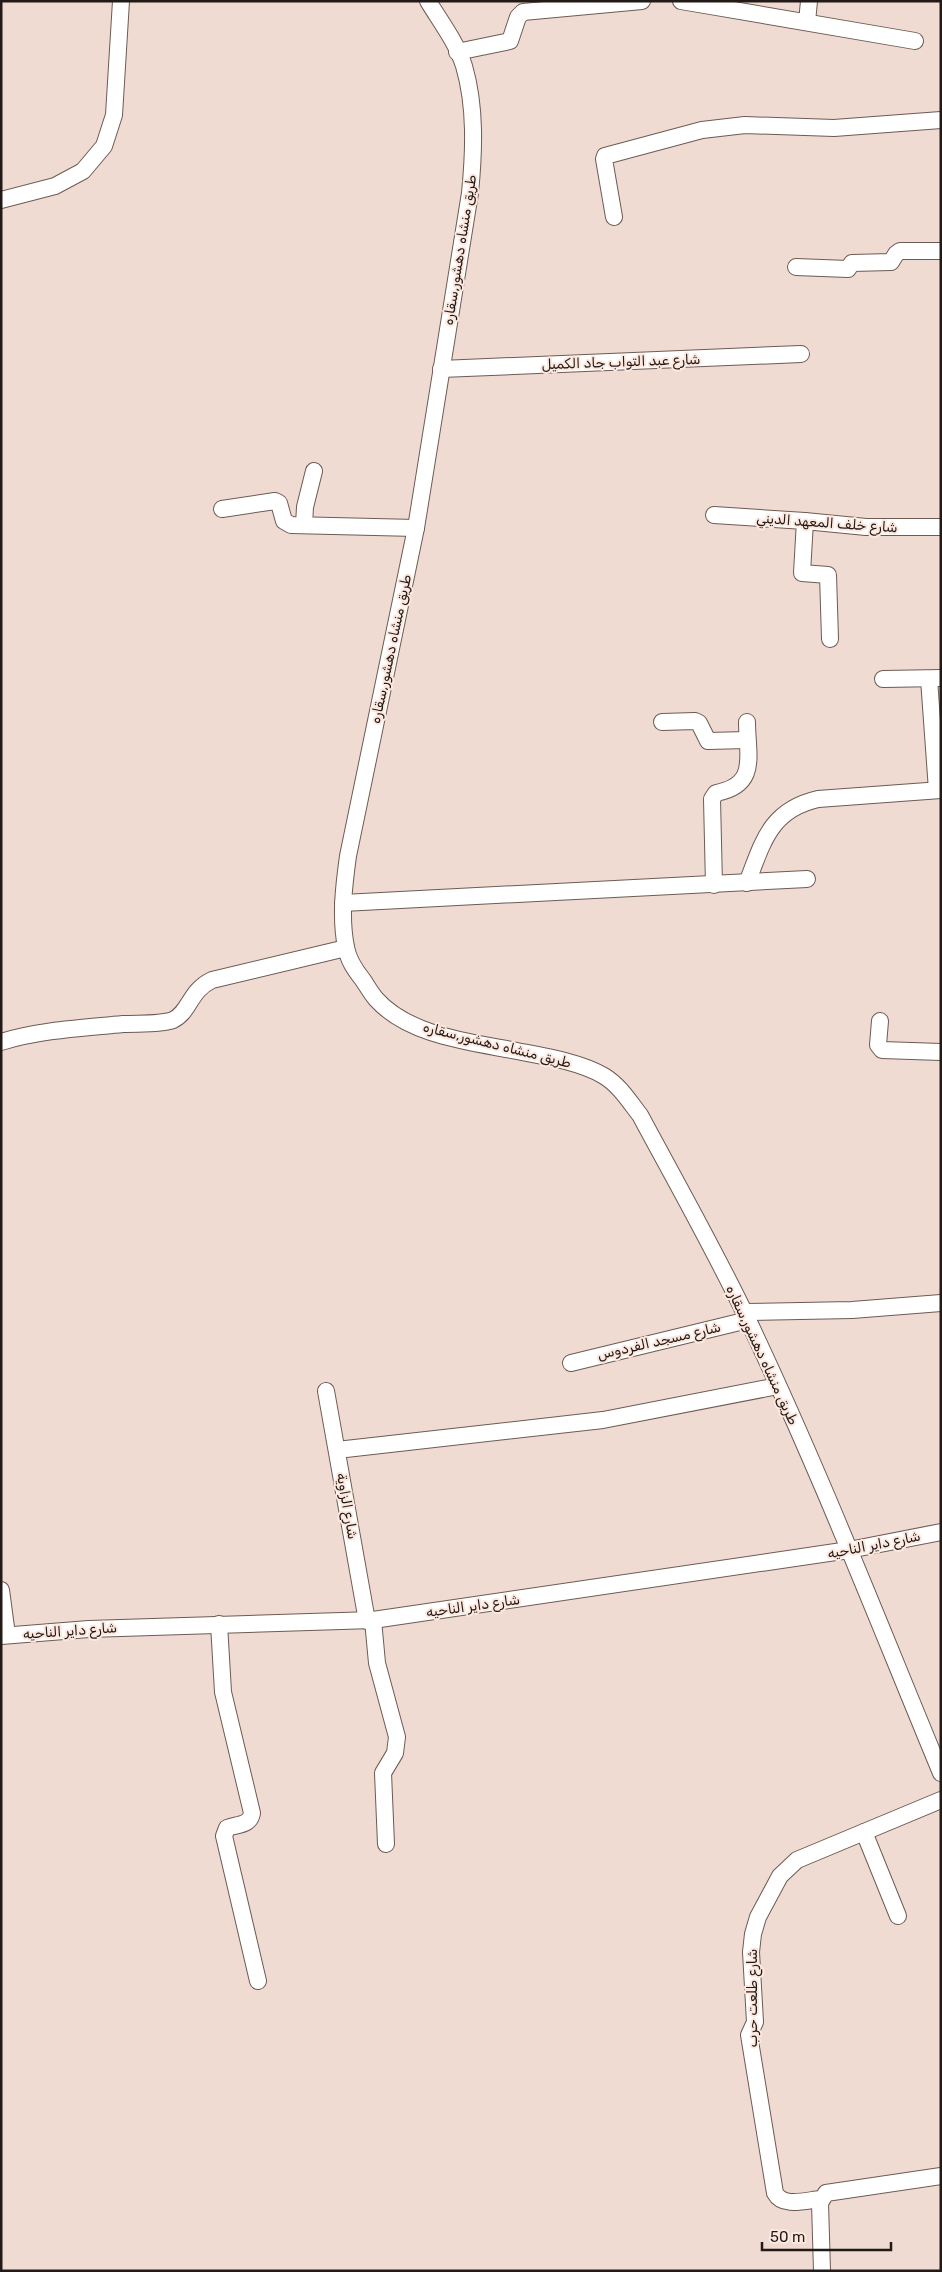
<svg xmlns="http://www.w3.org/2000/svg" width="942" height="2272" viewBox="0 0 942 2272" font-family="Rubik,Vazirmatn,sans-serif">
	<style>
		.lines { fill: none; stroke-linecap: round; stroke-linejoin: round }
		.street-casing { stroke: #6d5b53; stroke-width: 18 }
		.street { stroke: #fff; stroke-width: 16 }
		.labels { text-anchor: middle; dominant-baseline: central; stroke-width: 4; stroke-linejoin: round; paint-order: stroke }
		.street-label { font-size: 14px; fill: #221a17; stroke: #fde8df }
	</style>
	<rect width="100%" height="100%" fill="#f0dbd2"/>
	<g class="lines">
		<defs>
			<g id="street">
				<path d="M 428,1 C 440,21 457,43 464,66 C 476,107 474,152 470,193 L 416,528 L 348,856 C 344,885 340,917 346,947 C 348,960 355,970 363,980 C 367,986 371,993 376,999 C 409,1036 471,1042 517,1051 C 543,1056 581,1062 604,1076 C 619,1085 629,1101 640,1115 C 676,1182 714,1249 747,1318 C 818,1467 878,1621 941,1773"/>
				<path d="M 681,1 L 915,41"/>
				<path d="M 807,22 L 809,1"/>
				<path d="M 457,52 L 510,41 L 518,17 L 523,12 L 642,1"/>
				<path d="M 1,200 L 55,186 L 83,171 L 104,146 L 114,115 L 121,1"/>
				<path d="M 614,217 L 604,159 L 605,156 L 702,130 L 745,125 L 834,128 L 941,120"/>
				<path d="M 796,267 L 848,269 L 852,263 L 891,262 L 896,254 L 900,251 L 941,251"/>
				<path d="M 441,369 L 801,354"/>
				<path d="M 222,509 L 275,501 L 279,503 L 284,521 L 291,525 L 416,528"/>
				<path d="M 714,515 L 805,521 L 866,527 L 941,527"/>
				<path d="M 805,521 L 802,573 L 828,575 L 830,639"/>
				<path d="M 304,525 L 305,507 L 314,471"/>
				<path d="M 883,679 L 941,678"/>
				<path d="M 929,679 L 937,790"/>
				<path d="M 662,722 L 695,721 L 699,723 L 708,741 L 747,740"/>
				<path d="M 747,883 C 763,842 770,810 818,799 L 941,790"/>
				<path d="M 714,885 L 712,799 L 716,793 C 759,785 747,755 747,722"/>
				<path d="M 343,903 L 807,879"/>
				<path d="M 880,1021 L 878,1045 L 882,1050 L 941,1052"/>
				<path d="M 1,1042 C 40,1030 83,1028 123,1024 C 138,1023 159,1025 173,1020 C 190,1012 189,991 212,980 L 346,948"/>
				<path d="M 744,1312 L 852,1310 L 941,1303"/>
				<path d="M 571,1363 L 748,1320"/>
				<path d="M 326,1391 L 367,1621"/>
				<path d="M 337,1450 L 603,1420 L 778,1386"/>
				<path d="M 1,1590 L 7,1635"/>
				<path d="M 373,1620 L 377,1663 L 397,1737 L 395,1753 L 383,1773 L 386,1844"/>
				<path d="M 219,1624 L 223,1692 L 252,1813 C 250,1826 237,1824 227,1828 L 224,1836 L 258,1981"/>
				<path d="M 1,1636 L 89,1629 L 373,1620 L 849,1550 L 941,1532"/>
				<path d="M 864,1832 L 898,1916"/>
				<path d="M 821,2199 C 807,2200 783,2208 775,2193 L 749,2035 L 755,2022 L 751,1952 L 753,1934 L 758,1917 L 780,1876 L 797,1860 L 941,1800"/>
				<path d="M 822,2271 L 820,2203 L 826,2193 L 941,2176"/>
			</g>
		</defs>
		<!-- street casing -->
		<use href="#street" class="street-casing"/>
		<!-- street -->
		<use href="#street" class="street"/>
	</g>
	<g class="labels">
		<!-- street labels -->
		<g class="street-label">
			<text transform="translate(460 250) rotate(-81)">طريق منشاه دهشور,سقاره</text>
			<text transform="translate(621 362) rotate(-2)">شارع عبد التواب جاد الكميل</text>
			<text transform="translate(827 523) rotate(4)">شارع خلف المعهد الديني</text>
			<text transform="translate(391 649) rotate(-78)">طريق منشاه دهشور,سقاره</text>
			<text transform="translate(497 1045) rotate(14)">طريق منشاه دهشور,سقاره</text>
			<text transform="translate(659 1341) rotate(-13)">شارع مسجد الفردوس</text>
			<text transform="translate(762 1355) rotate(65)">طريق منشاه دهشور,سقاره</text>
			<text transform="translate(347 1506) rotate(80)">شارع الزاوية</text>
			<text transform="translate(874 1545) rotate(-11)">شارع داير الناحيه</text>
			<text transform="translate(473 1606) rotate(-8)">شارع داير الناحيه</text>
			<text transform="translate(70 1631) rotate(-4)">شارع داير الناحيه</text>
			<text transform="translate(752 1998) rotate(-90)">شارع طلعت حرب</text>
		</g>
	</g>
	<!-- border -->
	<rect width="942" height="2272" fill="none" stroke="#221a17" stroke-width="5"/>
	<!-- scale -->
	<path d="M762 2242v8h129v-8" fill="none" stroke="#221a17" stroke-width="2.5"/>
	<text x="770" y="2242" font-size="15" fill="#221a17" stroke="#fde8df" stroke-width="4" paint-order="stroke">50 m</text>
</svg>
